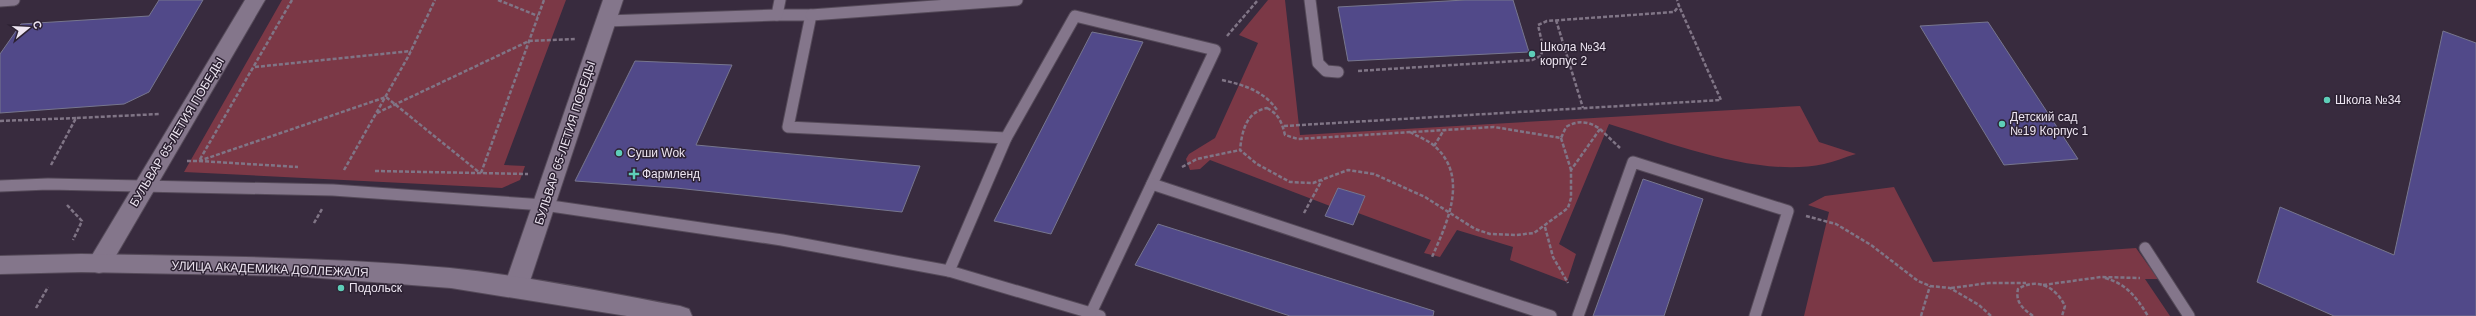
<svg xmlns="http://www.w3.org/2000/svg" width="2476" height="316" viewBox="0 0 2476 316" font-family="Arial,sans-serif">
	<style>
		.green { fill: #7b3846 }
		.building { fill: #514989; stroke: #77768e }
		.lines { fill: none; stroke-linecap: round; stroke-linejoin: round }
		.service-casing { stroke: #554a59; stroke-width: 13 }
		.minor-casing { stroke: #554a59; stroke-width: 2 }
		.secondary-casing { stroke: #554a59; stroke-width: 2 }
		.path { stroke: #807586; stroke-width: 2.5; stroke-dasharray: 4 2; stroke-linecap: butt }
		.service { stroke: #84768b; stroke-width: 11 }
		.minor { fill: #84768b; fill-rule: evenodd }
		.secondary { fill: #84768b; fill-rule: evenodd }
		.poi-dot { fill: #5eceb8; stroke: #2d2233; stroke-width: 1.5 }
		.labels { text-anchor: middle; dominant-baseline: central; stroke-width: 3; stroke-linejoin: round; paint-order: stroke }
		.poi-label { font-size: 12px; fill: #ede5f1; stroke: #2d2233; text-anchor: start }
		.street-label { font-size: 12px; fill: #ede5f1; stroke: #2d2233 }
	</style>
	<rect width="100%" height="100%" fill="#382b3e"/>
	<!-- green -->
	<g class="green">
		<path d="M 282,0 L 566,0 L 504,165 L 525,166 L 520,180 L 502,188 L 184,172 Z"/>
		<path d="M 1268,0 L 1285,0 L 1300,135 L 1800,106 L 1819,142 L 1856,154 C 1845,157 1834,162 1824,164 C 1758,178 1671,143 1609,124 L 1559,244 L 1576,254 L 1567,282 L 1510,260 L 1513,247 L 1457,230 L 1440,257 L 1424,253 L 1431,240 L 1358,213 L 1365,196 L 1338,188 L 1330,206 L 1210,160 L 1200,169 L 1190,170 L 1186,159 L 1189,154 L 1215,138 L 1258,43 L 1239,35 Z"/>
		<path d="M 1894,187 L 1933,262 L 2136,248 L 2158,279 L 2145,279 L 2170,316 L 1804,316 L 1829,212 L 1808,205 L 1825,196 Z"/>
	</g>
	<!-- building -->
	<g class="building">
		<path d="M 159,0 L 203,0 L 149,92 L 124,104 L 0,113 L 0,54 L 21,24 L 149,16 Z"/>
		<path d="M 1513,0 L 1529,52 L 1348,61 L 1338,7 L 1465,0 Z"/>
		<path d="M 1988,22 L 2078,159 L 2004,165 L 1920,26 Z"/>
		<path d="M 2443,31 L 2476,43 L 2476,316 L 2334,316 L 2257,282 L 2280,207 L 2394,255 Z"/>
		<path d="M 1092,32 L 1143,42 L 1051,234 L 994,221 Z"/>
		<path d="M 635,61 L 732,65 L 696,145 L 920,166 L 902,212 L 676,188 L 575,181 Z"/>
		<path d="M 1643,179 L 1703,199 L 1664,316 L 1593,316 Z"/>
		<path d="M 1338,188 L 1365,196 L 1353,225 L 1325,216 Z"/>
		<path d="M 1158,224 L 1434,311 L 1433,316 L 1290,316 L 1135,265 Z"/>
	</g>
	<g class="lines">
		<defs>
			<g id="service">
				<path d="M 1310,0 L 1318,63 L 1326,71 L 1338,72"/>
				<path d="M 0,1 L 14,0"/>
				<path d="M 777,15 L 811,15 L 788,127 L 1006,138 L 1075,16 L 1215,50 L 1091,313 L 1100,316"/>
				<path d="M 811,15 L 1017,0"/>
				<path d="M 606,21 L 777,15 L 780,0"/>
				<path d="M 1006,138 L 949,271 L 1091,313"/>
				<path d="M 1152,184 L 1551,316"/>
				<path d="M 0,186 L 48,184 L 333,190 L 544,205 L 782,240 L 949,271"/>
				<path d="M 2145,248 L 2189,316"/>
				<path d="M 1578,316 L 1633,162 L 1788,211 L 1755,316"/>
			</g>
			<g id="minor">
				<path d="M 245,0 L 265,0 L 107,271 L 99,273 L 91,271 L 87,264 L 91,257 Z"/>
				<path d="M 603,0 L 623,0 L 528,287 L 524,294 L 516,297 L 508,294 L 504,287 Z"/>
			</g>
			<path id="secondary" d="M 81,254 C 204,256 327,257 450,268 C 527,276 604,292 680,306 L 689,309 L 692,316 L 627,316 L 451,288 L 294,276 L 81,272 L 0,274 L 0,256 Z"/>
		</defs>
		<!-- service casing -->
		<use href="#service" class="service-casing"/>
		<!-- minor casing -->
		<use href="#minor" class="minor-casing"/>
		<!-- secondary casing -->
		<use href="#secondary" class="secondary-casing"/>
		<!-- path -->
		<g class="path">
			<path d="M 292,0 L 199,161 L 298,167"/>
			<path d="M 498,0 L 538,16"/>
			<path d="M 1556,20 L 1583,108"/>
			<path d="M 1227,36 L 1258,0"/>
			<path d="M 255,67 L 411,51"/>
			<path d="M 1358,71 L 1532,60 L 1541,56 L 1543,47 L 1538,25 L 1547,21 L 1674,12 L 1679,6 L 1677,0"/>
			<path d="M 1222,80 C 1244,85 1264,91 1277,110"/>
			<path d="M 1267,108 C 1279,114 1282,123 1285,135 L 1298,139 L 1494,127 L 1561,138 L 1566,127 C 1577,120 1589,121 1600,129 L 1571,170 L 1571,198 L 1568,208 L 1534,233 L 1516,235 L 1490,234 L 1475,229 L 1425,197 L 1374,174 L 1348,170 L 1313,183 L 1290,182 L 1257,164 L 1240,150 C 1242,131 1246,112 1267,108 Z"/>
			<path d="M 377,113 L 529,41 L 575,39"/>
			<path d="M 0,121 L 76,118"/>
			<path d="M 1284,126 L 1721,100 L 1679,6"/>
			<path d="M 1600,129 L 1620,148"/>
			<path d="M 1410,132 C 1417,136 1425,139 1432,144 C 1470,174 1448,221 1432,257"/>
			<path d="M 1561,138 L 1571,170"/>
			<path d="M 1434,146 L 1444,130"/>
			<path d="M 187,161 L 199,161 L 386,97 L 480,173"/>
			<path d="M 51,165 L 76,118 L 160,114"/>
			<path d="M 1182,167 L 1197,159 L 1240,150"/>
			<path d="M 344,170 L 409,55 L 435,0"/>
			<path d="M 375,171 L 528,174"/>
			<path d="M 481,173 L 544,0"/>
			<path d="M 67,205 L 82,221 L 73,240"/>
			<path d="M 1304,213 L 1322,180"/>
			<path d="M 1806,216 L 1836,224 L 1871,245 L 1918,281 L 1930,286 L 1950,288 L 1979,305 L 1991,316"/>
			<path d="M 314,223 L 322,209"/>
			<path d="M 1545,227 L 1553,257 L 1568,283"/>
			<path d="M 2105,278 C 2127,284 2136,297 2148,316"/>
			<path d="M 2043,285 L 2101,277 L 2140,278"/>
			<path d="M 1951,288 L 1989,283 L 2026,283"/>
			<path d="M 36,308 L 48,287"/>
			<path d="M 1921,316 L 1930,286"/>
			<path d="M 2033,316 C 2023,309 2015,302 2018,289 C 2037,277 2056,287 2065,306 L 2062,316"/>
		</g>
		<!-- service -->
		<use href="#service" class="service"/>
		<!-- minor -->
		<use href="#minor" class="minor"/>
		<!-- secondary -->
		<use href="#secondary" class="secondary"/>
	</g>
	<!-- markers -->
	<g class="poi-dot">
		<circle cx="1532" cy="54" r="4"/>
		<circle cx="2327" cy="100" r="4"/>
		<circle cx="2002" cy="124" r="4"/>
		<circle cx="619" cy="153" r="4"/>
		<path d="M632 168h4v4h4v4h-4v4h-4v-4h-4v-4h4z"/>
		<circle cx="341" cy="288" r="4"/>
	</g>
	<g class="labels">
		<!-- poi labels -->
		<g class="poi-label">
			<text x="1540" y="47">Школа №34<tspan x="1540" dy="14">корпус 2</tspan></text>
			<text x="2335" y="100">Школа №34</text>
			<text x="2010" y="117">Детский сад<tspan x="2010" dy="14">№19 Корпус 1</tspan></text>
			<text x="627" y="153">Суши Wok</text>
			<text x="642" y="174">Фармленд</text>
			<text x="349" y="288">Подольск</text>
		</g>
		<!-- street labels -->
		<g class="street-label">
			<text transform="translate(177 132) rotate(-59)">БУЛЬВАР 65-ЛЕТИЯ ПОБЕДЫ</text>
			<text transform="translate(565 143) rotate(-72)">БУЛЬВАР 65-ЛЕТИЯ ПОБЕДЫ</text>
			<text transform="translate(270 269) rotate(2)">УЛИЦА АКАДЕМИКА ДОЛЛЕЖАЛЯ</text>
		</g>
	</g>
	<!-- north arrow -->
	<g transform="translate(28 28) rotate(72)" stroke="#2d2233" stroke-width="3" paint-order="stroke">
	<path d="M0-3L7 15L0 10L-7 15Z" fill="#ede5f1"/>
	<text y="-6" font-size="11" font-weight="bold" text-anchor="middle" fill="#ede5f1">С</text>
	</g>
</svg>
